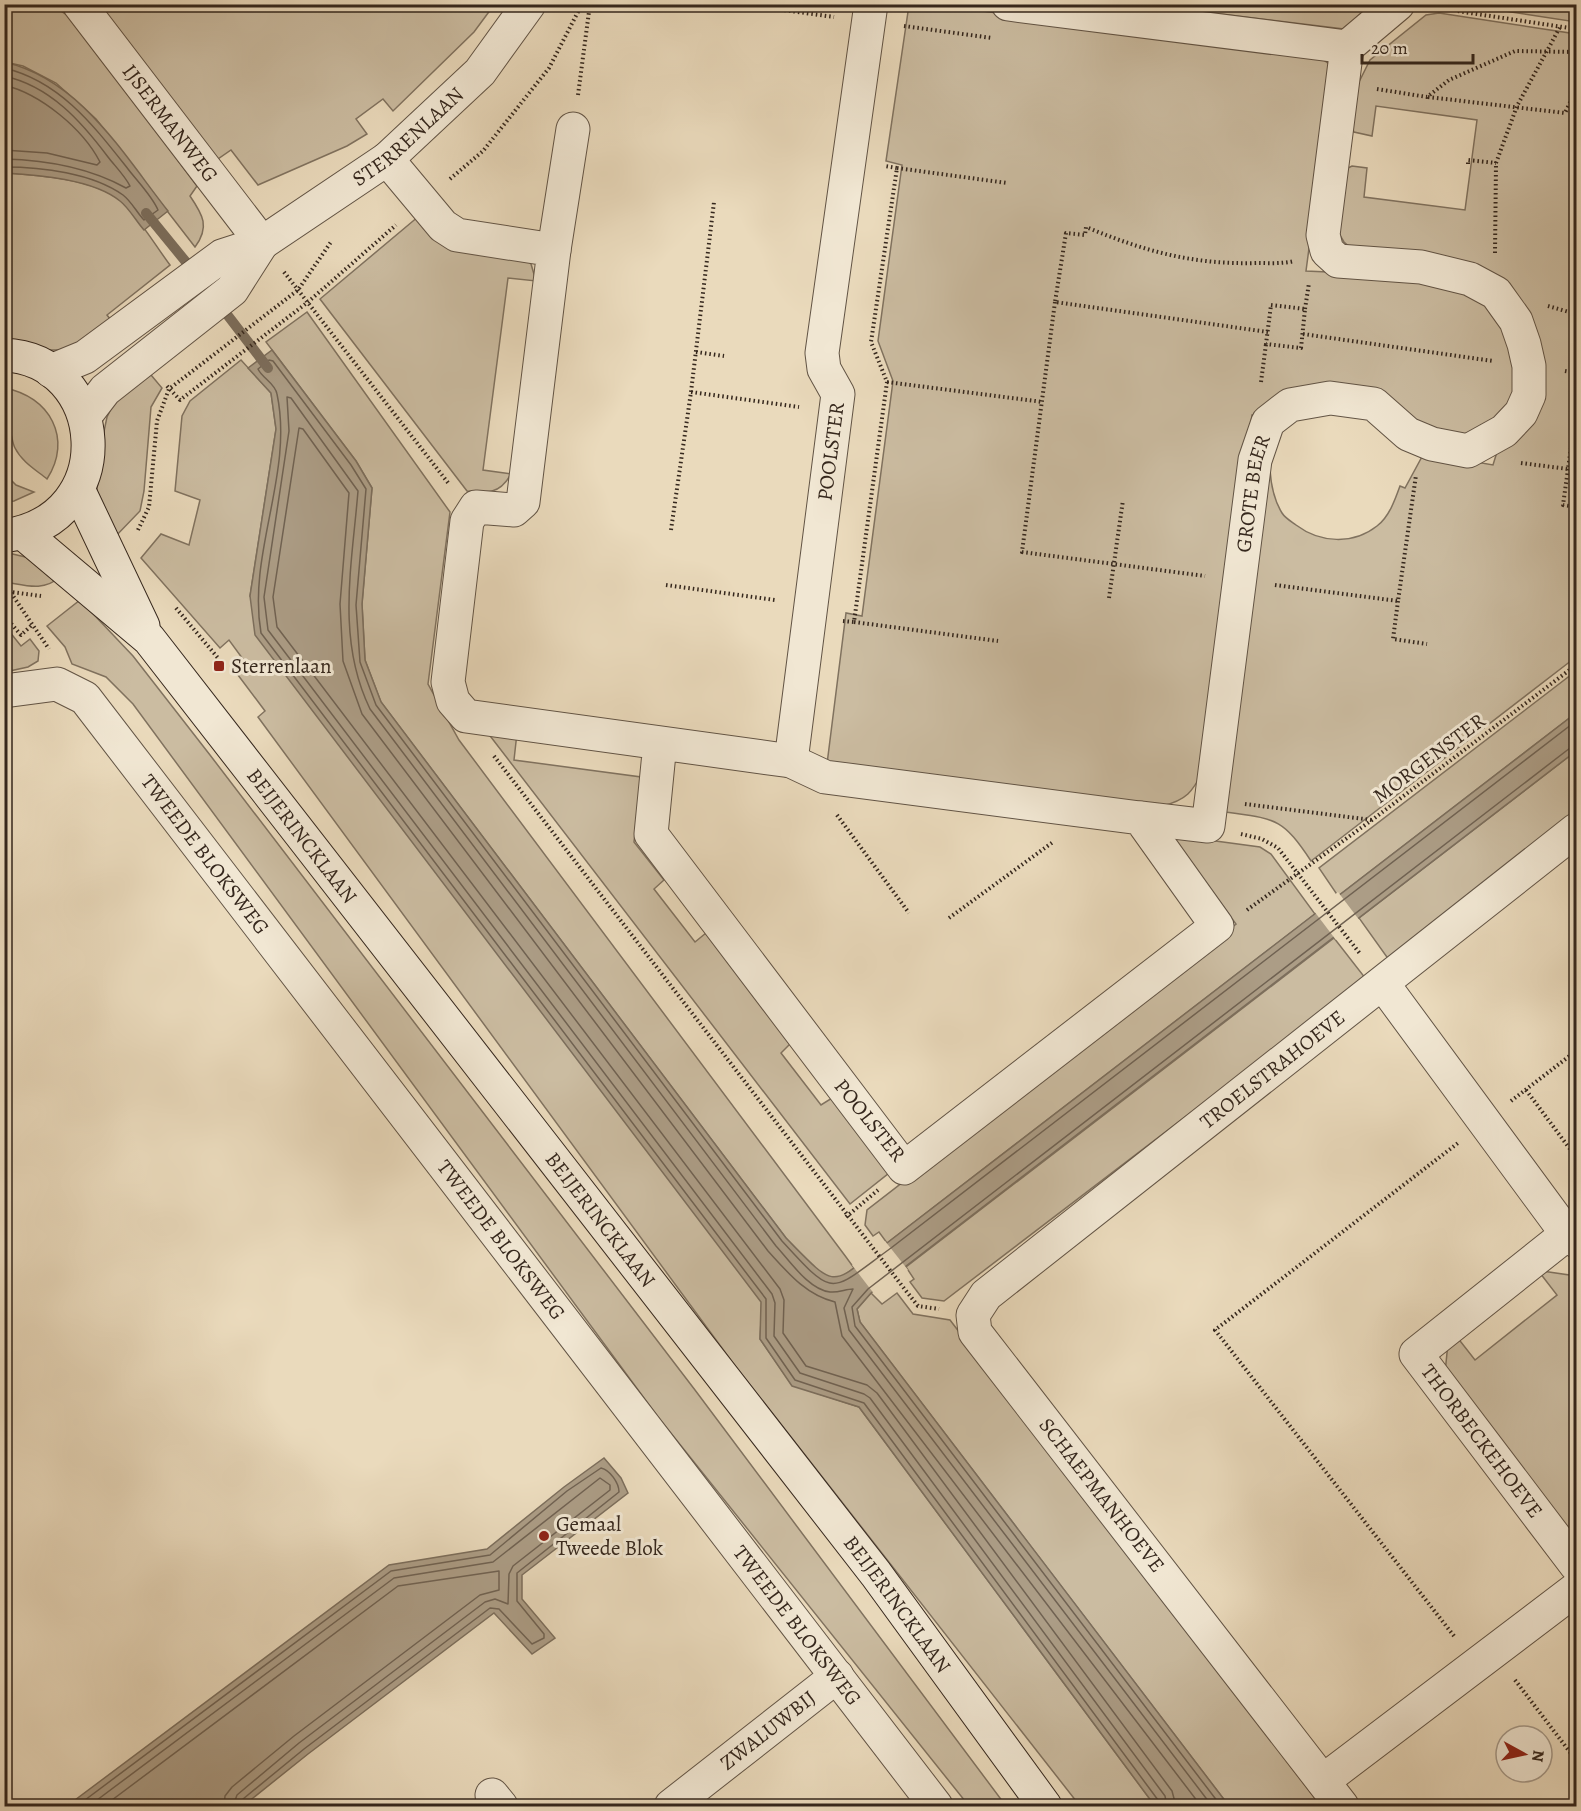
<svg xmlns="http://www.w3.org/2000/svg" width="1581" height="1811" viewBox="0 0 1581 1811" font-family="Alegreya,serif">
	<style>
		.green { fill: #cbbca1; stroke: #80725f; stroke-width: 1.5 }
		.water { fill: #ac9d86; stroke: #7c6e5c; stroke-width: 1.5 }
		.pier { fill: #eadabc }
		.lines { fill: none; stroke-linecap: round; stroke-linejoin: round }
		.shore { stroke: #706252; stroke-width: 1.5 }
		.stream { stroke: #7c6e5c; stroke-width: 10 }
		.street-casing { stroke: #625445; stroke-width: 35 }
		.secondary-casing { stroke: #35271d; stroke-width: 35 }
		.path { stroke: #35271d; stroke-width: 4; stroke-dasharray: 1.5 3; stroke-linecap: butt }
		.street { stroke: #f1e7d3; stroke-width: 33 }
		.secondary { stroke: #f1e7d3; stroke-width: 33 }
		.poi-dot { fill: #8f2418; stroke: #f1e7d3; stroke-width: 2 }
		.labels { text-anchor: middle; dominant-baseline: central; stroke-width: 6; stroke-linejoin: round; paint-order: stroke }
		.street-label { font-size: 21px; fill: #35271d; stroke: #f1e7d3 }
		.poi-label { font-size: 21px; fill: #35271d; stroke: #f1e7d3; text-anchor: start }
	</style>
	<rect width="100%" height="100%" fill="#eadabc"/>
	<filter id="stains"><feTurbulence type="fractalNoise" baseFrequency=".00333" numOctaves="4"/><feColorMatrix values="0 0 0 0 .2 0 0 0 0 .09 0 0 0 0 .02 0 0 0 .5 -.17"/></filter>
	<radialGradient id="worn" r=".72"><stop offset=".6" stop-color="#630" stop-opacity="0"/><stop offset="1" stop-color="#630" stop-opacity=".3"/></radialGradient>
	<!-- green -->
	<g class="green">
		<path d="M 1371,4 L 1344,29 L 1149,5 Z"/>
		<path d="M 5,5 L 52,5 L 74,20 L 197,186 L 190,196 C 203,215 210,227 195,247 L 96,119 L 56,83 L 23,66 L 5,62 Z"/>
		<path d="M 99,5 L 494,5 L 474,32 L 393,111 L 383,99 L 356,119 L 367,134 L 347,146 L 258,185 L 231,150 L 215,161 Z"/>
		<path d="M 909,5 L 937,5 L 1318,56 L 1329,64 L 1330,89 L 1306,271 L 1419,276 L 1485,299 L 1518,357 L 1515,400 L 1488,431 L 1442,438 L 1391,402 L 1252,415 L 1204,770 C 1192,792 1187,800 1162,806 L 827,764 L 846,613 L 862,616 L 893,381 L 878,341 L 902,165 L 886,161 Z"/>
		<path d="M 1465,5 L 1576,5 L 1576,22 Z"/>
		<path d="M 1439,13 L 1576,34 L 1576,657 L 1311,861 C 1282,817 1275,819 1225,812 L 1270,470 C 1271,485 1274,500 1282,513 C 1285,518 1292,522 1296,525 C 1320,543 1353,545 1377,526 C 1389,517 1395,500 1400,486 L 1405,488 L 1424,453 L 1493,465 L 1497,452 L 1525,424 L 1513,302 L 1354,251 L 1344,242 L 1338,232 L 1344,170 L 1352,166 L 1367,168 L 1364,197 L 1465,210 L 1477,120 L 1376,106 L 1372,136 L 1354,132 L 1348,117 L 1353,94 L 1370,60 L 1426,15 Z"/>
		<path d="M 4,173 C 37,175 97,179 122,202 C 140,219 155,245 170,265 L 107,315 L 115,325 L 64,350 L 44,350 L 5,341 Z"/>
		<path d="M 419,216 L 524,258 L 531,264 L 536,281 L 508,278 L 483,470 L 511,474 C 500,494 488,493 467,491 L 320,299 Z"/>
		<path d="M 307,312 L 450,512 L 428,684 L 459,740 L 846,1257 L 854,1268 C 849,1271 844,1277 838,1278 C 819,1282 798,1250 786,1238 L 381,702 L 365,660 L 362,604 L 372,488 L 356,461 L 266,342 Z"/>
		<path d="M 241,360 L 271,393 L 276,429 L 250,596 L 762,1302 L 760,1339 L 792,1385 L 859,1407 L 1155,1806 L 1080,1806 L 733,1363 L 258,717 L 265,711 L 238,675 L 248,666 L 229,640 L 220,648 L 141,558 L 161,534 L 189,545 L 200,500 L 175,491 L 182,416 L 190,401 Z"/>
		<path d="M 146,369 L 162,388 L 151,407 L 144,491 L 140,511 L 113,539 L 99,509 L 97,488 L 104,454 L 103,436 L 107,417 L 119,393 Z"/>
		<path d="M 4,388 C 50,396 73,439 47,479 C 36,470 22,462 15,448 C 11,440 12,428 5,421 Z"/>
		<path d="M 5,474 L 16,485 L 34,492 L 14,501 L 5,502 Z"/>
		<path d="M 4,552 L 34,559 L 60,577 C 43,592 25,585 5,582 Z"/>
		<path d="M 80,600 L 133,656 L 210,755 L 695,1390 L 1006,1806 L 969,1806 L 658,1417 L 133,704 L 106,677 L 72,664 L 65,647 L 47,626 Z"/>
		<path d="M 5,626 L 21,646 L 30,639 L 39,651 L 38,661 L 28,667 L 5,672 Z"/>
		<path d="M 1576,671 L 1576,713 L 1338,896 L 1319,868 Z"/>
		<path d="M 484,728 L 517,733 L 514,760 L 641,777 L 634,842 L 664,880 L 654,889 L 695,942 L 706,933 L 790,1044 L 781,1053 L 821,1105 L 832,1098 L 889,1173 L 850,1204 Z"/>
		<path d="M 1576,751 L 1576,817 L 1389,960 L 1359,918 Z"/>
		<path d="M 1171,835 L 1260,847 L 1271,854 L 1315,914 L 887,1243 L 879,1232 L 873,1236 L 865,1225 L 867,1210 L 1236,924 Z"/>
		<path d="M 1334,938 L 1366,979 L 944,1301 L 922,1298 L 910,1282 L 914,1279 L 906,1267 Z"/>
		<path d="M 1542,1271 L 1576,1276 L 1576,1543 L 1445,1373 L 1448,1343 L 1457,1337 L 1475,1360 L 1557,1295 L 1540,1273 Z"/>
		<path d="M 871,1293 L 882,1304 L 897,1293 L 913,1314 L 950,1320 L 1321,1806 L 1229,1806 L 860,1322 L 857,1309 Z"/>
	</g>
	<!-- water -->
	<g class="water">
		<path d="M 4,62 C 80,79 123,154 168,211 L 144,230 C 136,221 129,208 120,201 C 93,179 38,175 5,173 Z"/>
		<path d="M 272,350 L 356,461 L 372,488 L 362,604 L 365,660 L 381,702 L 786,1238 C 839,1292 829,1286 887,1243 L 1576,713 L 1576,751 L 871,1293 L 857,1309 L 860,1322 L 1229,1806 L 1155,1806 L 859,1407 L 792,1386 L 760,1339 L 761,1302 L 255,635 L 250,596 L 276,429 L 271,393 L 248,368 Z"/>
		<path d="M 604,1458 L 621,1478 L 628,1493 L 522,1575 L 522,1599 L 555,1638 L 532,1654 L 494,1613 L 308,1754 L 243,1806 L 67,1806 L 389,1565 L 487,1549 L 564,1487 Z"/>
	</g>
	<!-- pier -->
	<g class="pier">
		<path d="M 1338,892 L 1360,921 L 1336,940 L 1314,911 Z"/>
		<path d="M 885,1241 L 908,1270 L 875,1295 L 852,1265 Z"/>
	</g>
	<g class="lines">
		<!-- shore -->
		<g class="shore">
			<path d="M 4,68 C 60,81 94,126 128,169 C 138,182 152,196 158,210 L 144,220 C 137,213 132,202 123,195 C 92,173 42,167 4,167"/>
			<path d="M 4,76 C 50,86 81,121 108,157 C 115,166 125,176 130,186 L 126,188 C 90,168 46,160 4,159"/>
			<path d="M 4,85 C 41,94 83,129 100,162 L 97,165 L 47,153 L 4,150"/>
			<path d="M 77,1806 L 391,1571 L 490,1555 L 567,1491 L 601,1468 C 610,1470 619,1483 619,1492 L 517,1573 L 517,1601 L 544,1634 L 544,1638 L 532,1644 L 499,1609 L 490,1608 L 304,1749 L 243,1799 L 240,1806"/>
			<path d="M 89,1806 L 394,1578 L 493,1562 L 600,1478 L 610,1485 L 610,1490 L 513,1566 L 509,1574 L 508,1604 L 495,1599 L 485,1602 L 299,1743 L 237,1795 L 233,1806"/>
			<path d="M 104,1806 L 398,1586 L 499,1571 L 499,1590 L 480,1595 L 294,1736 L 232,1787 L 225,1796 L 224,1806"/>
			<path d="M 1160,1806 L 1158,1800 L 864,1403 L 795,1380 L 766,1338 L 766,1299 L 261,633 C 247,553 294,474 277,394 C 275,383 262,378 258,369 L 269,360 L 273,361 L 351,465 L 366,489 L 356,605 L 360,662 L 376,705 L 782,1241 C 836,1300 829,1293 891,1248 L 1576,721"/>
			<path d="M 1167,1806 L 1165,1796 L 870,1398 L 864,1394 L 800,1373 L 774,1336 L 775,1303 L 772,1294 L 268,630 L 264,597 L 289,431 L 287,397 L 291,398 L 358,491 C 352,565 336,639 370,709 L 776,1246 C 789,1260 809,1290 830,1292 C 838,1293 846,1289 853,1289 L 844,1308 L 849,1330 L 1212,1806"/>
			<path d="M 1176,1806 L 1172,1791 L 877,1393 L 867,1385 L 806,1366 L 783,1333 L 784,1300 L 780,1289 L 277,627 L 273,597 L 299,428 L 303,429 L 349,493 L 340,604 L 343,661 L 362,714 L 768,1251 C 788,1273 806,1295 835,1302 L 842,1336 L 1201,1806"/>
			<path d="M 1221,1806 L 855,1326 L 852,1307 L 868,1289 L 1570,748 L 1576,747"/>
		</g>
		<!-- stream -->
		<g class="stream">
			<path d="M 146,213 L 195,273"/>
			<path d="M 219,304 L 268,368"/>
		</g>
		<defs>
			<g id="street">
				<path id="s1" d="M 79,4 L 262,243"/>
				<path d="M 1008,4 L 1347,47 L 1398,4"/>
				<path d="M 387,159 L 443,226 L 457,235 L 554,250 L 523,502 L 514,510 L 476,507 L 467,521 L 448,682 L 453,701 L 466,716 L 791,761 L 825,777 L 1140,818 L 1217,926 L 904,1168 L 651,834 L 660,743"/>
				<path d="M 554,250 L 573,129"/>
				<path id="s2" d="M 51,371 L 85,357 L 222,256 L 262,243 L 387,159 L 480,72 L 529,4"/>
				<path d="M 85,416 L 105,390 L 232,290 L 262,243"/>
				<path id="s3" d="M 4,691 L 57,684 L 85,698 L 936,1806"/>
				<path id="s4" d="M 791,761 L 838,394 L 824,369 L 822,353 L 871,4"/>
				<path id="s5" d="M 1140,818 L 1208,826 L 1255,460 L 1268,422 L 1290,405 L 1330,398 L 1374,404 L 1408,434 L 1432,444 L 1468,451 L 1504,431 L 1521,413 L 1529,395 L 1529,366 L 1524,344 L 1516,321 L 1496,293 L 1470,279 L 1421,267 L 1338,261 L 1327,251 L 1323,235 L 1347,47"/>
				<path d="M 1383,984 L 1567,1234 L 1576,1241"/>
				<path id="s6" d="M 1567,1234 L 1416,1354 L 1576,1565"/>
				<path d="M 1323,1781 L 1576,1589"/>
				<path d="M 492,1795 L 501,1806"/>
				<path id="s7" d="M 671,1806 L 837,1676"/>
				<path id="s8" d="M 1342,1806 L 975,1332 L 973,1315 L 986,1295 L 1576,830"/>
			</g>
			<g id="secondary">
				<path d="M 4,355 C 108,359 124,519 4,536"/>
				<path d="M 78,489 L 143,626"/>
				<path id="s9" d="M 23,533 L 149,639 L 876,1574 L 1045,1806"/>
			</g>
		</defs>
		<!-- street casing -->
		<use href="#street" class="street-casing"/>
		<!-- secondary casing -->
		<use href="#secondary" class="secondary-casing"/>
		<!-- path -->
		<g class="path">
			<path d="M 740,4 L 834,17"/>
			<path d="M 1453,4 L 1457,11 L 1576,29"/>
			<path d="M 904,26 L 992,38"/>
			<path d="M 1377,89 L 1427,97 L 1449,80 L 1515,51 L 1576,52"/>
			<path d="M 578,95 L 590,4"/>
			<path d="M 1428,97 L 1565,113 L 1576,90"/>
			<path d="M 1468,164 L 1468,160 L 1496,163"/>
			<path d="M 897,168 L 1007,183"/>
			<path d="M 450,179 L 483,151 L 549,68 L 582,4"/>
			<path d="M 1495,253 L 1496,163 L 1517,106 L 1560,27"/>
			<path d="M 284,272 L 449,484"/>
			<path d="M 1055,302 L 1022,552 L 1205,576"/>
			<path d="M 1271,305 L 1305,309 L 1301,348 L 1266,344 Z"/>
			<path d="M 1548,306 L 1576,314"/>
			<path d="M 1305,309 L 1309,283"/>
			<path d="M 1268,332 L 1055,302 L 1066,233 L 1085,235 L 1086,227 C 1144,251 1193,265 1257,263 C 1269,263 1282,264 1294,261"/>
			<path d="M 1303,334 L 1493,361"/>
			<path d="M 696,352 L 724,356"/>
			<path d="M 1565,371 L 1576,373"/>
			<path d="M 887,382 L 1043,402"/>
			<path d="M 1261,382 L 1266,344"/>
			<path d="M 167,386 L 180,400 L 308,302 L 396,225"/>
			<path d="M 691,392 L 714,202"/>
			<path d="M 1521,463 L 1568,469 L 1576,412"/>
			<path d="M 1568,469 L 1563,505 L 1576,507"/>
			<path d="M 138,530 L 149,507 L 157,421 L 169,389 L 298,290 L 331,242"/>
			<path d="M 671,530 L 691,392 L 799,407"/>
			<path d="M 666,585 L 775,600"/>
			<path d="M 1275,585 L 1398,601 L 1416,475"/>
			<path d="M 4,591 L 41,596"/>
			<path d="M 11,593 L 49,649"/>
			<path d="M 1109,598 L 1123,500"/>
			<path d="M 1398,601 L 1393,639 L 1427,644"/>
			<path d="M 176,608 L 218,658"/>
			<path d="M 4,619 L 8,620 L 21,635 L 33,624"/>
			<path d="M 843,621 L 854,622 L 887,382 L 871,342 L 897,168 L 885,166"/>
			<path d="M 854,622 L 998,641"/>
			<path d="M 494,756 L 903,1287 L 918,1306 L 939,1309"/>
			<path d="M 1245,804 L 1372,820"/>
			<path d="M 837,815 L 909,913"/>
			<path d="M 1241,834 L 1262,839 L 1278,848 L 1361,955"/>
			<path d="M 1247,910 L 1372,820 L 1576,665"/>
			<path d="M 949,918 L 1053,842"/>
			<path d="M 1526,1090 L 1576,1157"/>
			<path d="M 1511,1101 L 1576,1051"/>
			<path d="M 846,1217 L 878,1190"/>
			<path d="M 1454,1636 L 1215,1330 L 1458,1143"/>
			<path d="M 1515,1680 L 1576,1760"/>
			<path d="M 295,1806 L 300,1803"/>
		</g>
		<!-- street -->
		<use href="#street" class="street"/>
		<!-- secondary -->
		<use href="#secondary" class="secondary"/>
	</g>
	<!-- markers -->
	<g class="poi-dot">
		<rect x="213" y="660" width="12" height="12" rx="3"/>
		<circle cx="544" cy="1536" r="6"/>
	</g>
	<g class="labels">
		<!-- street labels -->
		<g class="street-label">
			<text stroke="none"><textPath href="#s1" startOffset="150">IJSERMANWEG</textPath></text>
			<text stroke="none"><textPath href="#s2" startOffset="430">STERRENLAAN</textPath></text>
			<text stroke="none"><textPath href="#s4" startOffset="312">POOLSTER</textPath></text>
			<text stroke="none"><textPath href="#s5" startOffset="404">GROTE BEER</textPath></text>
			<text transform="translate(1429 758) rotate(-37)">MORGENSTER</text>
			<text stroke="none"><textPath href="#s9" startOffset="414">BEIJERINCKLAAN</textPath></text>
			<text stroke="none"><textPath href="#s3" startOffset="282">TWEEDE BLOKSWEG</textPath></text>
			<text stroke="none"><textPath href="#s8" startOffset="1005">TROELSTRAHOEVE</textPath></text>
			<text transform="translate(870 1120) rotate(51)">POOLSTER</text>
			<text stroke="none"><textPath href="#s9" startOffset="900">BEIJERINCKLAAN</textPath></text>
			<text stroke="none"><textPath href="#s3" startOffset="768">TWEEDE BLOKSWEG</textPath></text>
			<text stroke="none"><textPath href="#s6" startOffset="302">THORBECKEHOEVE</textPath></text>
			<text transform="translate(1102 1495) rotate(52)">SCHAEPMANHOEVE</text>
			<text stroke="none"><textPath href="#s9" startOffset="1386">BEIJERINCKLAAN</textPath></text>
			<text stroke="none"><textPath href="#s3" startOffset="1254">TWEEDE BLOKSWEG</textPath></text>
			<text stroke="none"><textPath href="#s7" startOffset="123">ZWALUWBIJ</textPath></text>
		</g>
		<!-- poi labels -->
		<g class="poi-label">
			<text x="231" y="666">Sterrenlaan</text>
			<text x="556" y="1524">Gemaal<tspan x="556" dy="24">Tweede Blok</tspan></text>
		</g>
	</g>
	<!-- margin -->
	<rect width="1581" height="1811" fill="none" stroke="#eadabc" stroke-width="24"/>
	<rect x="6" y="6" width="1569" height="1799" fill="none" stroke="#35271d" stroke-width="3"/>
	<rect x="12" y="12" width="1557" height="1787" fill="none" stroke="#35271d" stroke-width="1.5"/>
	<!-- north arrow -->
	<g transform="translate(1524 1754) rotate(98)"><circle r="28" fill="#f1e7d3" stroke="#a69a8a" stroke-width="1.5"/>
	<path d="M0-4.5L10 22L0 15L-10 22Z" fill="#8f2418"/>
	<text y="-9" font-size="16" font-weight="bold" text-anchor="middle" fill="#35271d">N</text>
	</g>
	<!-- scale -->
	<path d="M1362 54v9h111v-9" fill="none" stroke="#35271d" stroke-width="3"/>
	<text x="1371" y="54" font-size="18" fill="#35271d" stroke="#f1e7d3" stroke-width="4.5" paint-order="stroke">20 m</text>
	<rect width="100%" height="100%" filter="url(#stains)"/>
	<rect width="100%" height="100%" fill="url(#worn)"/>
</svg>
